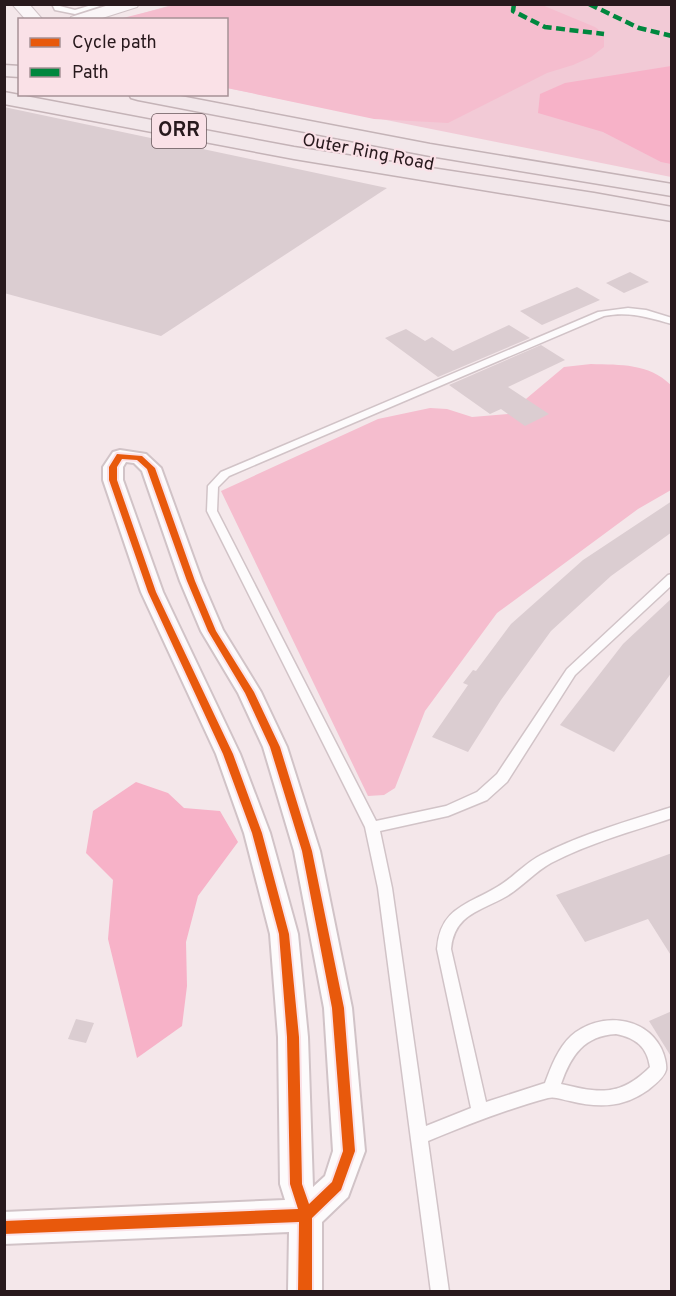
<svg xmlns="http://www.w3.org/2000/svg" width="676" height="1296" viewBox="0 0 676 1296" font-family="Overpass,sans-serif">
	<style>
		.green { fill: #f2cad6 }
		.forest { fill: #f5bdce }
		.water { fill: #f7b2c8 }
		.building { fill: #dbcdd1 }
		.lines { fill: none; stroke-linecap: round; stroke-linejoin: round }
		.lane-casing { stroke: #d1c3c7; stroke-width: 3 }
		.street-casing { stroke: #d1c3c7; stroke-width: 4 }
		.secondary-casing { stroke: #d1c3c7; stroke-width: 2 }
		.highway-casing { stroke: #c4b3b7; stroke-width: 3 }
		.lane { fill: #fdfbfc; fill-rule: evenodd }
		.street { fill: #fdfbfc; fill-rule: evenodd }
		.secondary { fill: #faf5f7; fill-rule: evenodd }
		.highway { fill: #f2e7ea; fill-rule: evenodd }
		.quiet { stroke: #00873e; stroke-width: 4.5; stroke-dasharray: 9 4.5; stroke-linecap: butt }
		.cycleway-casing { stroke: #fae1e7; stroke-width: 4 }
		.cycleway { fill: #e8590c; fill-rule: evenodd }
		.labels { text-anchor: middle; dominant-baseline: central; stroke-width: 4.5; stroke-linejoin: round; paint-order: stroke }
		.far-street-label { font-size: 18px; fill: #28191d; stroke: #fae1e7 }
		.shield { fill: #fae1e7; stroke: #67555a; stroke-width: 1.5 }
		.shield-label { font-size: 20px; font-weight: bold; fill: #28191d }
	</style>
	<rect width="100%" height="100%" fill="#f4e7ea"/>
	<!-- green -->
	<path class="green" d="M 175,4 L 671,5 L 671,177 L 227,88 L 226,20 L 119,20 Z"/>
	<!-- forest -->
	<g class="forest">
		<path d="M 175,5 L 542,5 L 595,27 L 604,34 L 604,47 L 591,57 L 573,65 L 547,73 L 448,123 L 374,119 L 227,88 L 226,20 L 119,19 Z"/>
		<path d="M 591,364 C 621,365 648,363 671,385 L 671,490 L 638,509 L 497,613 L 425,711 L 395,788 L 384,795 L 368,796 L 221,491 L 378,419 L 430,408 L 447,409 L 472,417 L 508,414 L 564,367 Z"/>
	</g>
	<!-- water -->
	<g class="water">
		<path d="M 671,66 L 671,164 L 661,162 L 603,132 L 538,113 L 540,94 L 565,83 Z"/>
		<path d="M 136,782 L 168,793 L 184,808 L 220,811 L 238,842 L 198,896 L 186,942 L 187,986 L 182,1026 L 137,1058 L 108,939 L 113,880 L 86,853 L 93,811 Z"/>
	</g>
	<!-- building -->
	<g class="building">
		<path d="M 4,107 L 387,188 L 161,336 L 4,293 Z"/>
		<path d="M 630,272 L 649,282 L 624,293 L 606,283 Z"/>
		<path d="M 577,287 L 600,300 L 542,325 L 520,311 Z"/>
		<path d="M 509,325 L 530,338 L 438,377 L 385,338 L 406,329 L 425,341 L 432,337 L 453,351 Z"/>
		<path d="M 541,345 L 565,360 L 508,387 L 549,414 L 525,426 L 501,409 L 490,414 L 449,385 Z"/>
		<path d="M 672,501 L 672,532 L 611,576 L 551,631 L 501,700 L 468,752 L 432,737 L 468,685 L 463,683 L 473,670 L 476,671 L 511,624 L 583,560 Z"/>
		<path d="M 672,598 L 672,672 L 614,752 L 560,725 L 623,644 Z"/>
		<path d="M 672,853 L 672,957 L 648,919 L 585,942 L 556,895 Z"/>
		<path d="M 672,1011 L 672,1058 L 649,1021 Z"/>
		<path d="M 76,1019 L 94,1023 L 86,1043 L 68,1039 Z"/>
	</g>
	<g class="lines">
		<defs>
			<g id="lane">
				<path d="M 52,4 L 75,10 L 95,4 L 106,4 L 75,14 L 55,10 Z"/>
				<path d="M 628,308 L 646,310 L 672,318 L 672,324 C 648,317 628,311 604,316 L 229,476 L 218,487 L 217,511 L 376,821 L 446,806 L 477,792 L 497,774 L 567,669 L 668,575 L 672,574 L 672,585 L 575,675 L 507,782 L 487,800 L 448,816 L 380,831 L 392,888 L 426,1126 L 471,1108 L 437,949 C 440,908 467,905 497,887 C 513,878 525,863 541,855 C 582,834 628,821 672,807 L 672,818 C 631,832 589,843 551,863 C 535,872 523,886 507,896 C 481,911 454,914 451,949 L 486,1102 L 545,1083 C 551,1067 558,1048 571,1036 C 598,1012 644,1015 661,1048 C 664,1054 667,1064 666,1070 C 664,1078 653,1086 648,1090 C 623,1108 598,1108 570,1101 C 563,1100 555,1096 548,1098 C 507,1109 467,1125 428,1141 L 449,1292 L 431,1292 L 378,888 L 365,827 L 207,511 L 208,486 L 221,472 L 598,312 ZM 616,1034 C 636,1038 647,1047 650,1067 C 620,1097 599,1093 561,1084 C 571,1055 584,1036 616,1034 Z"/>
			</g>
			<path id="street" d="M 120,450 L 146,454 L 161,468 L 202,581 L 223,630 L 261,692 L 287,747 L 320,851 L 352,1008 L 365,1151 L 348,1197 L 322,1222 L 322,1292 L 288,1292 L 289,1232 L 4,1244 L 4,1212 L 285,1200 L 280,1184 L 278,1037 L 270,934 L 244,833 L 216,754 L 141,592 L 103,480 L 103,467 L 113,452 ZM 126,462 L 134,463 L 142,471 L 180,581 L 201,631 L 238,693 L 263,747 L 294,851 L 324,1008 L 333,1151 L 325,1176 L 313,1187 L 308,1037 L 298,934 L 270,833 L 240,754 L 163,592 L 123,480 L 123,467 Z"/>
			<g id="secondary">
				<path d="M 12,4 L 29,4 L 43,20 L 26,20 Z"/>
				<path d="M 112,4 L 139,4 L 137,7 L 96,20 L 69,20 L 71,17 Z"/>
			</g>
			<g id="highway">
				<path d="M 4,65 L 20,66 L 20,77 L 4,76 Z"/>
				<path d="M 4,92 L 294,147 L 594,193 L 672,207 L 672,221 L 294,159 L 4,104 Z"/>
				<path d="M 129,94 L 170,94 L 430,144 L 672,184 L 672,196 L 430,156 L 138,100 L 131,98 Z"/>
			</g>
		</defs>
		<!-- lane casing -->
		<use href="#lane" class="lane-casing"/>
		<!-- street casing -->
		<use href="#street" class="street-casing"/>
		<!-- secondary casing -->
		<use href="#secondary" class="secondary-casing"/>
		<!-- highway casing -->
		<use href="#highway" class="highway-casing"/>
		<!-- lane -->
		<use href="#lane" class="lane"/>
		<!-- street -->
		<use href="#street" class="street"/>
		<!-- secondary -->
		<use href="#secondary" class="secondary"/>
		<!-- highway -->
		<use href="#highway" class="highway"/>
		<!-- quiet -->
		<g class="quiet">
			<path d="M 514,4 L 513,11 L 545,27 L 604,34"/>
			<path d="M 589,4 L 639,28 L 672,36"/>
		</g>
		<defs>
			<path id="cycleway" d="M 117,454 L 142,456 L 155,468 L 195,581 L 216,631 L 254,692 L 280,747 L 312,851 L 344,1008 L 355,1151 L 341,1190 L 312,1218 L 312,1292 L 298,1292 L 299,1222 L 4,1234 L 4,1221 L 298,1209 L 290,1184 L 287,1037 L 279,934 L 252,833 L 223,754 L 148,592 L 109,480 L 109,467 ZM 122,459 L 137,460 L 147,469 L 187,581 L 208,631 L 245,693 L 270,747 L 302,851 L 332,1008 L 343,1151 L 332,1182 L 309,1204 L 302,1184 L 299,1037 L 289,934 L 262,833 L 233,754 L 156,592 L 117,480 L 117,467 Z"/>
		</defs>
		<!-- cycleway casing -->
		<use href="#cycleway" class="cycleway-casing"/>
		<!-- cycleway -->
		<use href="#cycleway" class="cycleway"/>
	</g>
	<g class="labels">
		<!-- far-street labels -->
		<g class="far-street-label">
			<text transform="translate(368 153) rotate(11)">Outer Ring Road</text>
		</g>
		<!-- shield labels -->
		<rect class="shield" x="152" y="114" width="54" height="34" rx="4.5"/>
		<g class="shield-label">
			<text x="179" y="131">ORR</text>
		</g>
	</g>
	<!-- border -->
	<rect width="676" height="1296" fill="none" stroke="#28191d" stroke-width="12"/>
	<!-- legend -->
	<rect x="18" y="18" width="210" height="78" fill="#fae1e7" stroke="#a69196" stroke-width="1.5"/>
	<rect x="30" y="38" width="30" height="9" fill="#e8590c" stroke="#a69196" stroke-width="1.5"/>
	<text x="72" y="48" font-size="18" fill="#28191d">Cycle path</text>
	<rect x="30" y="68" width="30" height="9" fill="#00873e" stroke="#a69196" stroke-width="1.5"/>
	<text x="72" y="78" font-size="18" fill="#28191d">Path</text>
</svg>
